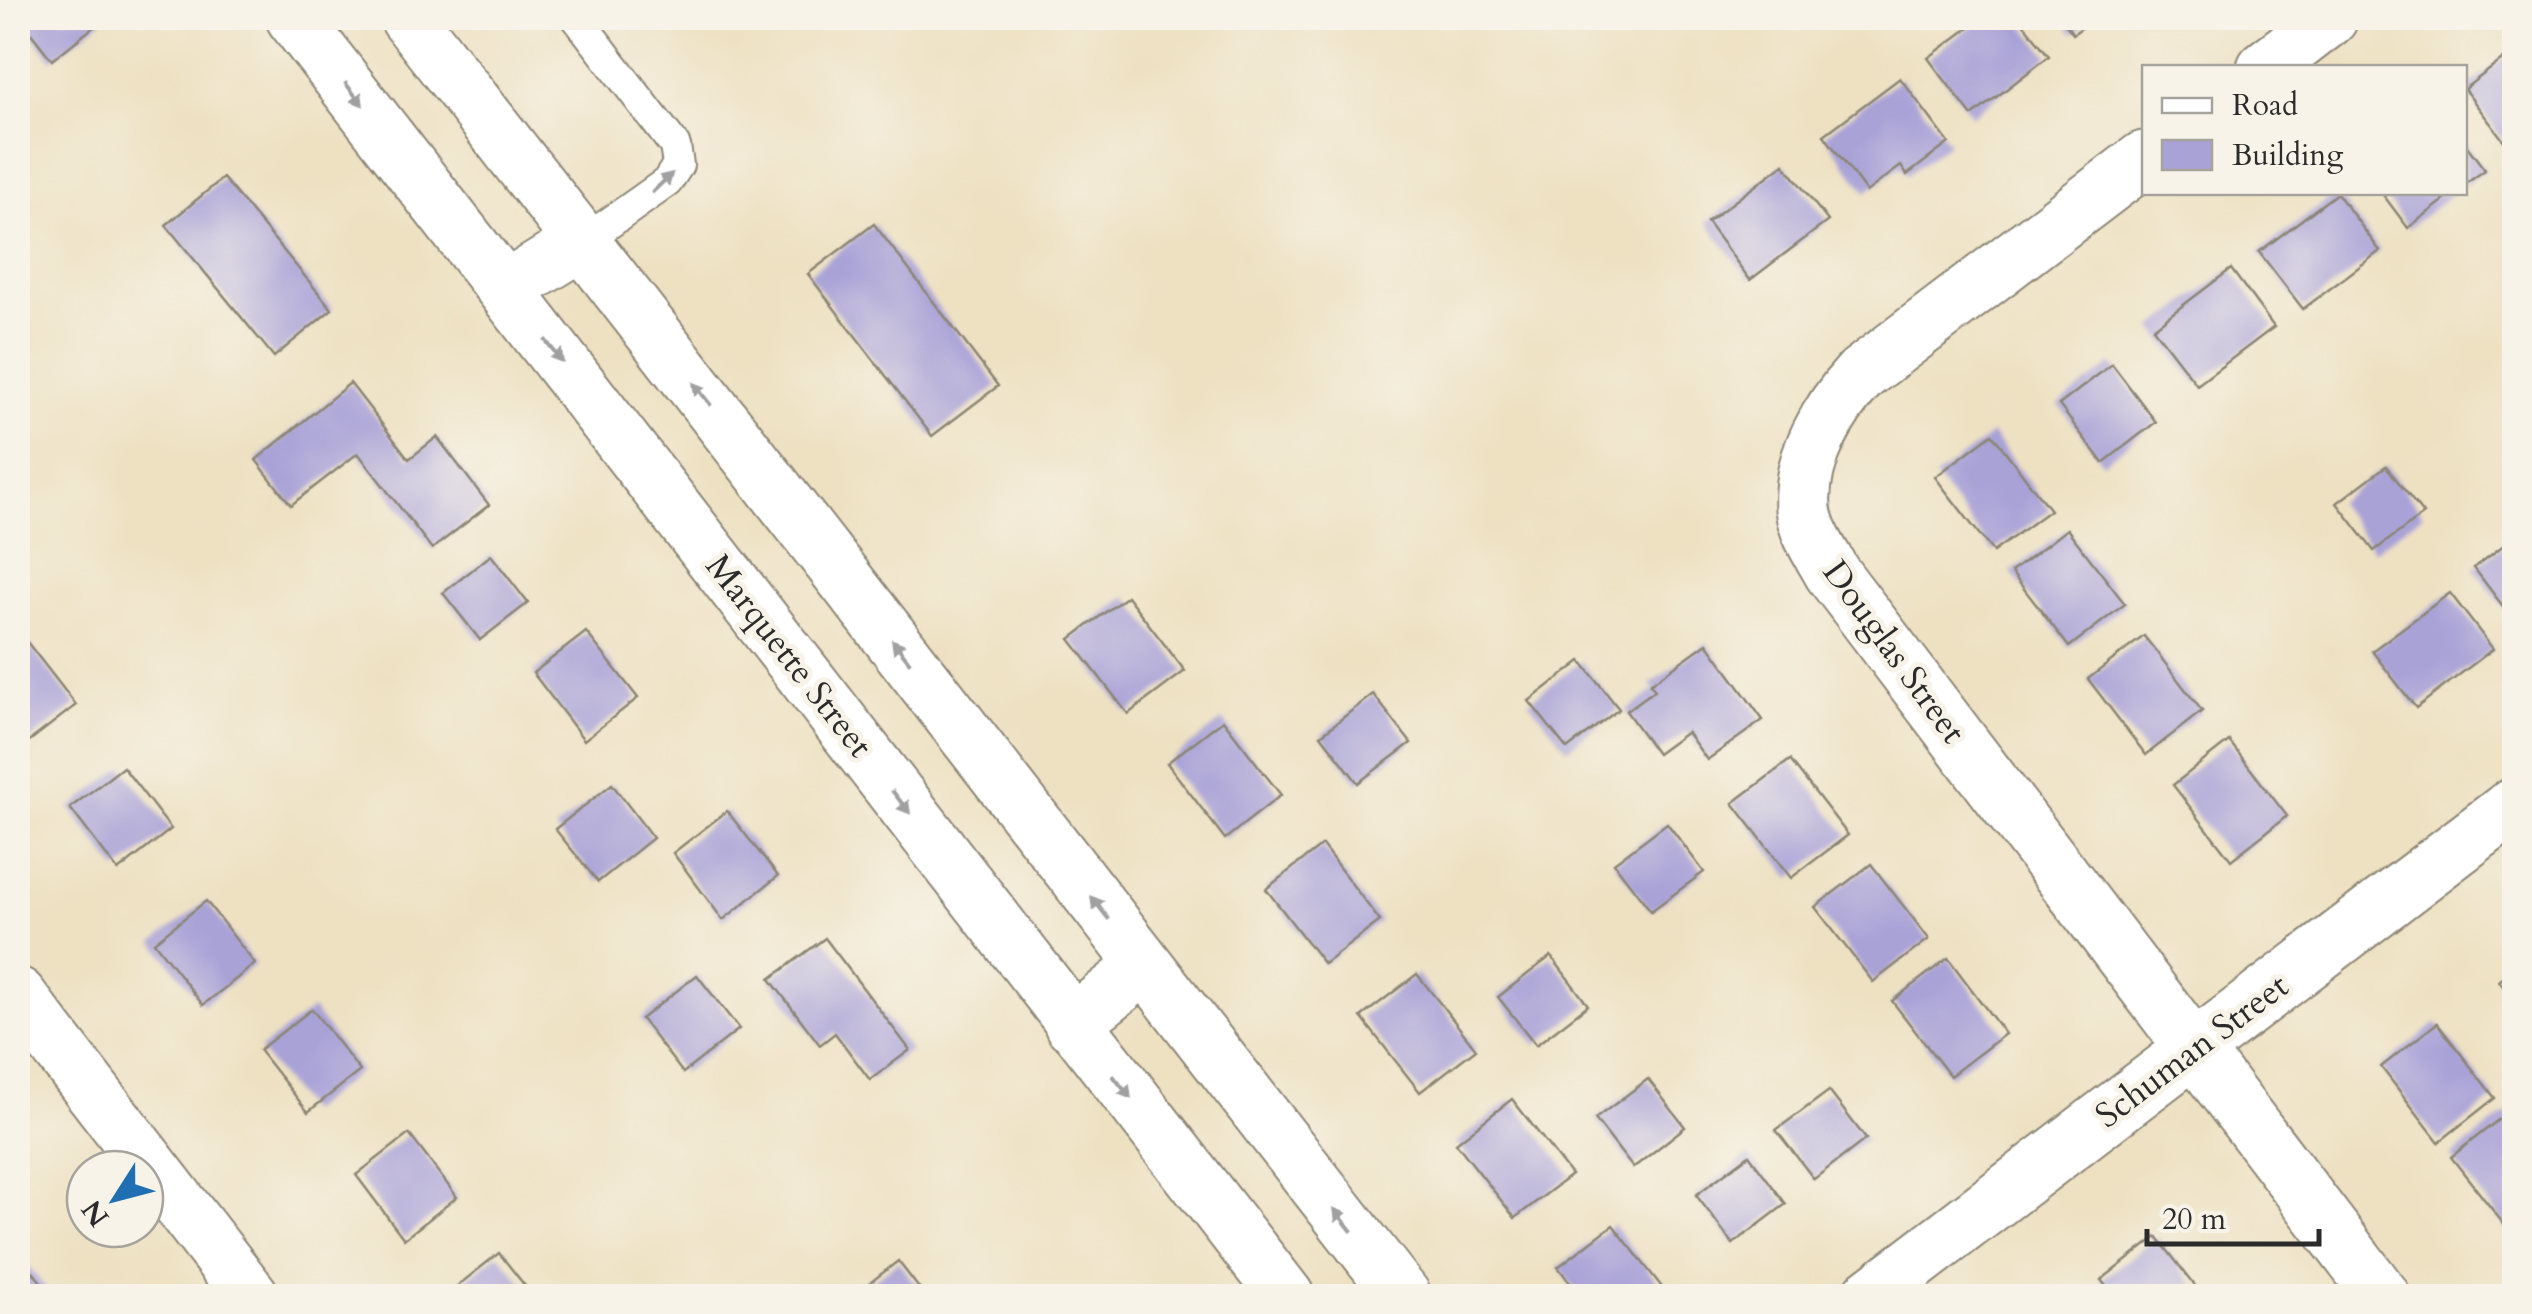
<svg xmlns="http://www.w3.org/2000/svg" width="2532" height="1314" viewBox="0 0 2532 1314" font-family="Cardo,serif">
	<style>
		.building { fill: #a9a2d7 }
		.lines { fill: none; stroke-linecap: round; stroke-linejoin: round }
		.service-casing { stroke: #8c8676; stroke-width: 34 }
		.minor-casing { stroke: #8c8676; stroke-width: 59 }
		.tertiary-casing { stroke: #8c8676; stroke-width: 59 }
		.service { stroke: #fff; stroke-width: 30 }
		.minor { stroke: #fff; stroke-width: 55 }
		.tertiary { stroke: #fff; stroke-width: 55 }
		.oneway { fill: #a0a0a0 }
		.labels { text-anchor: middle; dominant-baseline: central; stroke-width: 10; stroke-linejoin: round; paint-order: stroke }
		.street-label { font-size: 35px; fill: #2b2b2b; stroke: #f7f3e8 }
	</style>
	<rect width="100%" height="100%" fill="#f7f3e8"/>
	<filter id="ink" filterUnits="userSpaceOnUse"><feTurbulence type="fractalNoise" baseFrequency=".01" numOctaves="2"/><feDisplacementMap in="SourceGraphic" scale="20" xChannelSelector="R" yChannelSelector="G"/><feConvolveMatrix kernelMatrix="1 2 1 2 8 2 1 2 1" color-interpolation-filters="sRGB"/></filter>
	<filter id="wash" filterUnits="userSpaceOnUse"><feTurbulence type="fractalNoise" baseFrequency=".0048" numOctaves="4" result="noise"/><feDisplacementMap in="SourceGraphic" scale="40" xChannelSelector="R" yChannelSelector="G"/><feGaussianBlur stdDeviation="2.25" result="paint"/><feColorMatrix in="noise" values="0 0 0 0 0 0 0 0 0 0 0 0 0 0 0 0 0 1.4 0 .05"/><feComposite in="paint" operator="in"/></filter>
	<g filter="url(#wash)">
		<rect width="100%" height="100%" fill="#eee1c2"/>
		<g id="blocks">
			<!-- building -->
			<g class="building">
				<path d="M 19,18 L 105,18 L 52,60 Z"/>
				<path d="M 1982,18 L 2019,18 L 2049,56 L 1972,116 L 1928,58 Z"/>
				<path d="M 2061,18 L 2095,18 L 2073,34 Z"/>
				<path d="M 2514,51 L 2514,141 L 2508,146 L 2464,89 Z"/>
				<path d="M 1900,78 L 1949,143 L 1907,175 L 1901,166 L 1866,192 L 1824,135 Z"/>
				<path d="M 2464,142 L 2485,170 L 2464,185 Z"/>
				<path d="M 1784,164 L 1828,221 L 1750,280 L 1707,222 Z"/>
				<path d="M 223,178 L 332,309 L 274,357 L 166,225 Z"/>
				<path d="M 2381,192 L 2455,192 L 2408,228 Z"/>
				<path d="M 2337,193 L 2380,251 L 2303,309 L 2259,252 Z"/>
				<path d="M 874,224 L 998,386 L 932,436 L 808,274 Z"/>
				<path d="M 2231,269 L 2274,327 L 2197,385 L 2153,328 Z"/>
				<path d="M 2112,364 L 2156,422 L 2103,463 L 2059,405 Z"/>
				<path d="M 350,383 L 409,459 L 437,437 L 489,505 L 432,549 L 358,453 L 291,505 L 256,460 Z"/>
				<path d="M 1992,434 L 2050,510 L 1993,552 L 1935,477 Z"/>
				<path d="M 2386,466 L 2423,514 L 2374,551 L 2337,503 Z"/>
				<path d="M 2067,529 L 2125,604 L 2069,647 L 2011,572 Z"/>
				<path d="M 2514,537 L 2514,621 L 2474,568 Z"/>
				<path d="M 491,555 L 528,603 L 480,640 L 443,593 Z"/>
				<path d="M 2450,593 L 2493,649 L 2416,708 L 2372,651 Z"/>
				<path d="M 1127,596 L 1185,671 L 1128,714 L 1070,639 Z"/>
				<path d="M 586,632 L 638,698 L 584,740 L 533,673 Z"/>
				<path d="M 2144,636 L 2202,711 L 2146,755 L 2088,679 Z"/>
				<path d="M 27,642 L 76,705 L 23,746 L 18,739 L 18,650 Z"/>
				<path d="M 1707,643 L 1763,720 L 1707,760 L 1687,732 L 1657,754 L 1626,711 L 1655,690 L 1650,684 Z"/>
				<path d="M 1581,661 L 1619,709 L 1567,749 L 1529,701 Z"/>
				<path d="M 1373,694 L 1411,743 L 1358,783 L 1321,735 Z"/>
				<path d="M 1223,720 L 1281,795 L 1225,839 L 1167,763 Z"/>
				<path d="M 2229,741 L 2287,816 L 2231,860 L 2173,785 Z"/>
				<path d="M 1790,760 L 1848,835 L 1791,878 L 1733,803 Z"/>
				<path d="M 123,767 L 171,829 L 118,871 L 70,808 Z"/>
				<path d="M 612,784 L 653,838 L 598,882 L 555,829 Z"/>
				<path d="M 727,811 L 778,876 L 723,920 L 673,853 Z"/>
				<path d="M 1667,823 L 1704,872 L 1651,911 L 1614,863 Z"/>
				<path d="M 1322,845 L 1380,921 L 1324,964 L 1266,889 Z"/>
				<path d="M 1871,864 L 1929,939 L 1873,982 L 1815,907 Z"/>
				<path d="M 206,901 L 255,964 L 203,1005 L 154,942 Z"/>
				<path d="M 825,938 L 910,1050 L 870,1080 L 835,1033 L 820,1045 L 770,979 Z"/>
				<path d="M 1551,956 L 1588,1005 L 1536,1045 L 1498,997 Z"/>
				<path d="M 1948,958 L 2005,1034 L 1950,1076 L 1892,1001 Z"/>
				<path d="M 2514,969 L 2514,1001 L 2499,981 Z"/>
				<path d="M 1417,974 L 1476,1049 L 1420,1092 L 1361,1017 Z"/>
				<path d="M 697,975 L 739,1029 L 683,1073 L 641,1019 Z"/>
				<path d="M 312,1009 L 360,1071 L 308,1112 L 259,1050 Z"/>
				<path d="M 2437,1023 L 2495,1098 L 2439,1142 L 2381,1067 Z"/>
				<path d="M 1648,1079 L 1685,1127 L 1633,1168 L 1595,1119 Z"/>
				<path d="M 1829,1091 L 1866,1139 L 1814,1179 L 1776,1130 Z"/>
				<path d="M 1512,1099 L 1571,1175 L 1515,1218 L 1456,1143 Z"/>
				<path d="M 2507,1113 L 2514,1123 L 2514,1228 L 2510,1232 L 2451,1157 Z"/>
				<path d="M 409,1134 L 457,1197 L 404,1239 L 356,1175 Z"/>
				<path d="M 1749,1155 L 1786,1204 L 1733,1244 L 1696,1195 Z"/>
				<path d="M 1613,1225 L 1669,1296 L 1580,1296 L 1558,1267 Z"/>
				<path d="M 2157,1237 L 2203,1296 L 2114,1296 L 2101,1280 Z"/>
				<path d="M 18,1253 L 52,1296 L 18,1296 Z"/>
				<path d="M 499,1253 L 533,1296 L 449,1296 L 447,1294 Z"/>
				<path d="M 898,1261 L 925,1296 L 853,1296 Z"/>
			</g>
		</g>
	</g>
	<g filter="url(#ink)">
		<use href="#blocks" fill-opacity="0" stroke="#8c8676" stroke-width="2.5"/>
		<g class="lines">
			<defs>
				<path id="service" d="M 577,18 L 675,146 L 678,165 L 667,182 L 584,241"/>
				<g id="minor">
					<path d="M 2265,68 L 2330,18"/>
					<path d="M 2144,159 L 1861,374 C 1829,409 1799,459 1803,509 C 1806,532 1821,553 1832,573 L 2382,1296"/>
					<path d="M 506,289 L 584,241"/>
					<path d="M 18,995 L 251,1296"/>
					<path d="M 1072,1024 L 1145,966"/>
					<path d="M 1870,1296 L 2514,805"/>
				</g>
				<g id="tertiary">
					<path d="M 294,18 L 1286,1296"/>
					<path d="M 408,18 L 1403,1296"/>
				</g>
			</defs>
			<!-- service casing -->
			<use href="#service" class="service-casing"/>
			<!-- minor casing -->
			<use href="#minor" class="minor-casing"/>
			<!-- tertiary casing -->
			<use href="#tertiary" class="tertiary-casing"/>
			<!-- service -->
			<use href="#service" class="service"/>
			<!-- minor -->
			<use href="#minor" class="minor"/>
			<!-- tertiary -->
			<use href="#tertiary" class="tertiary"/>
		</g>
		<!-- one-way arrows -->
		<defs><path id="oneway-solid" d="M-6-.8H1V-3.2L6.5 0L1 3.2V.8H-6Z" transform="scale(2.5)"/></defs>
		<g class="oneway">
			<use href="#oneway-solid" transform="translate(354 94) rotate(52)"/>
			<use href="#oneway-solid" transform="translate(662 183) rotate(-44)"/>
			<use href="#oneway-solid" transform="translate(554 351) rotate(52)"/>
			<use href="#oneway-solid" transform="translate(702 394) rotate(-128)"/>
			<use href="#oneway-solid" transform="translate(901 651) rotate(-128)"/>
			<use href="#oneway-solid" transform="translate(901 802) rotate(52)"/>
			<use href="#oneway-solid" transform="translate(1100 908) rotate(-128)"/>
			<use href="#oneway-solid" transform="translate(1122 1087) rotate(52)"/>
			<use href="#oneway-solid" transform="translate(1343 1220) rotate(-128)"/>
		</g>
	</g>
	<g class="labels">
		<!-- street labels -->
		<g class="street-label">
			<text transform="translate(1894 652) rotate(54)">Douglas Street</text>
			<text transform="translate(789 656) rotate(52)">Marquette Street</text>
			<text transform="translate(2192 1051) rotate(-37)">Schuman Street</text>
		</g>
	</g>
	<!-- margin -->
	<rect width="2532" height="1314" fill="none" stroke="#f7f3e8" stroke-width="60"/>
	<!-- legend -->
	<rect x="2142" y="65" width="325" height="130" fill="#f7f3e8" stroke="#a5a39c" stroke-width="2.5"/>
	<rect x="2162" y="98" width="50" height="15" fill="#ffffff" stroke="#a5a39c" stroke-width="2.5"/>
	<text x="2232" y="115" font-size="30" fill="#2b2b2b">Road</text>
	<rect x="2162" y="140" width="50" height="30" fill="#a9a2d7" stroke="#a5a39c" stroke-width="2.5"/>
	<text x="2232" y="165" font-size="30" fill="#2b2b2b">Building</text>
	<!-- north arrow -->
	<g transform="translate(115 1199) rotate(234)"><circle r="48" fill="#f7f3e8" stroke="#a5a39c" stroke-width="2.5"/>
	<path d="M0-8L18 38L0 25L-18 38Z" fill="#1f6fb2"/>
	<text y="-15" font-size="28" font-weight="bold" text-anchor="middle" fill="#2b2b2b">N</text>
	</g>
	<!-- scale -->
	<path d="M2147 1229v15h172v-15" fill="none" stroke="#2b2b2b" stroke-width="5"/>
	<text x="2162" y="1229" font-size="30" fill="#2b2b2b" stroke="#f7f3e8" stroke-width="8" paint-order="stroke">20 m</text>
</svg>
